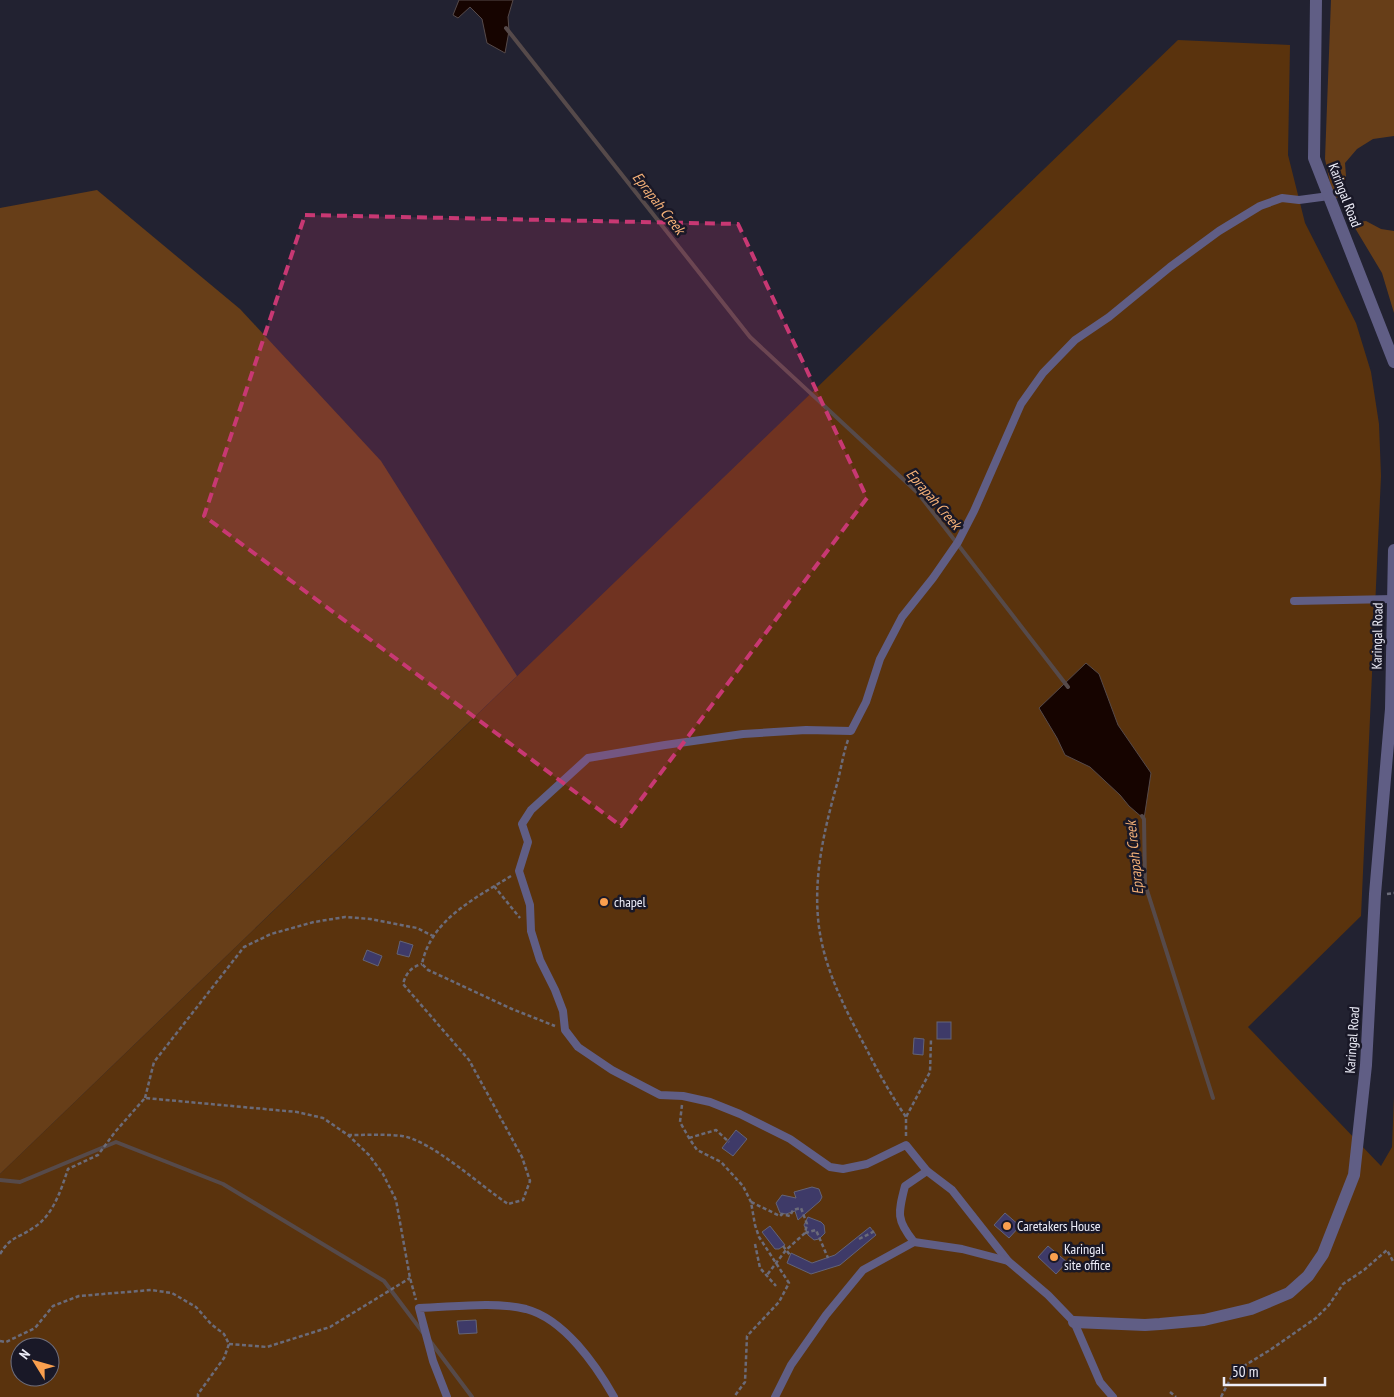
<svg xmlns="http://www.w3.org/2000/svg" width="1394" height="1397" viewBox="0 0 1394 1397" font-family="'PT Sans Narrow',sans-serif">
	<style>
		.green { fill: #5a330d; fill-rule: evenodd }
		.forest { fill: #673e18 }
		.water { fill: #160400; stroke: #564a4a }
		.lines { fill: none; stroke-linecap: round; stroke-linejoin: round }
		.stream { stroke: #564a4a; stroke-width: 4 }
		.building { fill: #3e3a68; stroke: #646477 }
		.path { stroke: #6b6b79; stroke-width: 2.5; stroke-dasharray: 4 2.5; stroke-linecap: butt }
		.lane { stroke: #605e85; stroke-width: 8 }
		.street { stroke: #605e85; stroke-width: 12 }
		.marked { fill: #c83873; fill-opacity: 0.2; stroke: #c83873; stroke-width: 4; stroke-dasharray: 10 6; stroke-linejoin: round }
		.poi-dot { fill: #fa9f4e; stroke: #191827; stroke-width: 2 }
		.labels { text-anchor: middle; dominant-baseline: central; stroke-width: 5; stroke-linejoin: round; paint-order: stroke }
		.street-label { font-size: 14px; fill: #ededf8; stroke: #191827 }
		.poi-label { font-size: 14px; fill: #ededf8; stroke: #191827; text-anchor: start }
		.water-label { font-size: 15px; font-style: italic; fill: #f5b178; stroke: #191827 }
	</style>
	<rect width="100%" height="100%" fill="#222231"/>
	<!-- green -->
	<path class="green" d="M 1178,40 L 1290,45 L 1288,155 L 1305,223 L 1356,323 L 1371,372 L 1379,424 L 1381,476 L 1361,916 L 1248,1027 L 1381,1166 L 1392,1147 L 1394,1096 L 1394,1397 L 0,1397 L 0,1174 ZM 20,1347 L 50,1347 L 50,1377 L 20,1377 Z"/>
	<!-- forest -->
	<g class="forest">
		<path d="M 1331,0 L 1394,0 L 1394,136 L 1373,139 L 1357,149 L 1345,163 L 1346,176 L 1341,196 L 1336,198 L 1331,188 L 1325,159 Z"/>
		<path d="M 97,190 L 240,309 L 381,461 L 517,676 L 0,1174 L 0,208 Z"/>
		<path d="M 1366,221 L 1381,229 L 1394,231 L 1394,313 L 1382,273 L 1352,223 Z"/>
	</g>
	<!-- water -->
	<g class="water">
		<path d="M 459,0 L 513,0 L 508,17 L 509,31 L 505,53 L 487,43 L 482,19 L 470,7 L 458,18 L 453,15 Z"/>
		<path d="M 1086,663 L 1099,674 L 1118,725 L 1151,773 L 1144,819 L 1129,806 L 1120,795 L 1090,767 L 1065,755 L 1057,738 L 1039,708 Z"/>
	</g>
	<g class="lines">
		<!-- stream -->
		<g class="stream">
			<path d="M 506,28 L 750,337 L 918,493 L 1068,687"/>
			<path d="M 1142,816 L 1144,819 L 1145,884 L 1213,1098"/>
			<path d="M 0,1180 L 20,1182 L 116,1142 L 223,1184 L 384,1281 L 424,1334"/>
			<path d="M 430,1341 L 472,1397"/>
		</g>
	</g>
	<!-- building -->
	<g class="building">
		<path d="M 400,941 L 413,945 L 409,957 L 397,954 Z"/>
		<path d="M 367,950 L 382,956 L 378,966 L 363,960 Z"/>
		<rect x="937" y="1022" width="14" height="17"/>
		<path d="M 914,1038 L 924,1039 L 923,1055 L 913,1054 Z"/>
		<path d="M 736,1130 L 747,1139 L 733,1156 L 722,1148 Z"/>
		<path d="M 812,1187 L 819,1189 L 822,1197 L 820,1201 L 798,1220 L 795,1211 L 786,1214 L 780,1213 L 776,1203 L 782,1195 L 796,1198 L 794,1192 Z"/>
		<path d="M 1005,1213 L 1020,1226 L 1009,1238 L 994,1225 Z"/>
		<path d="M 808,1217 L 821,1222 L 824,1225 L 825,1233 L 819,1239 L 814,1240 L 808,1235 L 804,1225 Z"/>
		<path d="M 770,1226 L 785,1245 L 779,1249 L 775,1249 L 762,1232 Z"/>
		<path d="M 870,1227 L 876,1235 L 840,1265 L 811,1274 L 787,1263 L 791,1253 L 812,1263 L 835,1255 Z"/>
		<path d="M 1048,1246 L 1067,1262 L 1056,1274 L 1038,1257 Z"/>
		<path d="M 476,1320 L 477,1333 L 459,1334 L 457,1321 Z"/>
	</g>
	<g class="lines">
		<!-- path -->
		<g class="path">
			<path d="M 848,740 C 843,754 841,769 837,784 C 825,827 814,872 818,918 C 822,965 844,1007 866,1048 C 878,1072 891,1095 906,1117"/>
			<path d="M 511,876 C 476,898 431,919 422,964 L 428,970 L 512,1009 L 555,1026"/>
			<path d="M 494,886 L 520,918"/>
			<path d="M 1387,894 L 1394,893"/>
			<path d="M 145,1098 L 154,1062 L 244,947 L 271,934 L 314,922 L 345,917 L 370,919 L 417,928 L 433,936"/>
			<path d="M 682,1105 L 680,1122 L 689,1138 L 697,1150 L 721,1162 L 743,1186 L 751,1202 L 755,1225 L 759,1237 L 789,1283 L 779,1302 L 747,1336 L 745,1382 L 734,1397"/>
			<path d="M 348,1135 C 366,1135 385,1134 402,1136 C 431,1140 482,1187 508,1204 L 523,1200 L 530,1181 L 522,1157 L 469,1060 L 403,984 C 406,973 411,967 422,964"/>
			<path d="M 906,1136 L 906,1117 L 930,1072 L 931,1039"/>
			<path d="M 689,1138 L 716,1130 L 729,1142"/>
			<path d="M 751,1202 L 780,1216 L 782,1214 L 790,1216 L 793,1210 L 801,1208 L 807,1224 L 805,1233 L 786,1250 L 767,1275"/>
			<path d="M 805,1233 L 816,1230 L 828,1258"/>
			<path d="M 859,1239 L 875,1231"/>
			<path d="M 755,1244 L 760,1268 L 776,1286"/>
			<path d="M 783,1246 L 790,1255"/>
			<path d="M 0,1254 C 11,1236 17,1239 33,1228 C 53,1216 61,1190 68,1169 L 98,1155 L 115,1132 L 145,1098 L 297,1112 L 323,1118 L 348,1135 L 369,1155 L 383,1174 L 396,1200 L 410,1278 L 416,1300"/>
			<path d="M 0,1341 L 6,1342 L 35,1328 L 53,1306 L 79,1296 L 151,1290 L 172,1293 L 196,1307 L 211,1324 L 224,1334 L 229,1344 L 224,1358 L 198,1394 L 198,1397"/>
			<path d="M 229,1344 L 267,1347 L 330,1327 L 410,1278"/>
			<path d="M 1170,1392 L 1176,1397"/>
			<path d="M 1221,1397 L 1234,1372 L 1270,1350 L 1316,1318 L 1329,1305 L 1343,1284 L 1364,1270 L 1387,1250 L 1394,1263"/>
		</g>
		<!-- lane -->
		<g class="lane">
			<path d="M 1294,601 L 1393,599"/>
			<path d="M 914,1242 C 896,1220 898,1213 905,1186 L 927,1171"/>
			<path d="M 1008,1261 L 952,1190 L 927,1171 L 906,1145 L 867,1164 L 843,1169 L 830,1167 L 790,1139 L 740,1114 L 710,1102 L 683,1096 L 660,1095 L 612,1070 L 578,1047 L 565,1030 L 563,1011 L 555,990 L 540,960 L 531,931 L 530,905 L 519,871 L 528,842 L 522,824 L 531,810 L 588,758 L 665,745 L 743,734 L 806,730 L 851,731 L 866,702 L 880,659 L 902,617 L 933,578 L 958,542 L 974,511 L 1021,404 L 1043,373 L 1075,340 L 1109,317 L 1170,267 L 1219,231 L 1260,206 L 1282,198 L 1299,200 L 1329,196"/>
			<path d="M 447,1397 L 433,1361 L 419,1308 C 454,1307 492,1301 526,1309 C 564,1319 596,1365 614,1397"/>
			<path d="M 775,1397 L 791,1365 L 826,1315 L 863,1270 L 914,1242 L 962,1249 L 1008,1261 L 1048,1295 L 1074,1322 L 1100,1382 L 1113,1397"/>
		</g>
		<!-- street -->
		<g class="street">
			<path d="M 1316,0 L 1314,158 L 1394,362"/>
			<path d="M 1074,1322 L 1145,1325 L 1160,1324 L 1204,1320 L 1251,1309 L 1289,1293 L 1308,1276 L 1323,1254 L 1354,1175 L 1366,1065 L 1375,894 L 1391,709 L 1394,550"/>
		</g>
	</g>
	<!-- marked area -->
	<path class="marked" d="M 305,215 L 738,224 L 867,498 L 621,826 L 204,516 Z"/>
	<!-- markers -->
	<g class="poi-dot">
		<circle cx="604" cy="902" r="5"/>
		<circle cx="1007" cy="1226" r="5"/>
		<circle cx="1054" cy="1257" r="5"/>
	</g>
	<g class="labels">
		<!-- street labels -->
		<g class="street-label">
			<text transform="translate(1345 195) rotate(69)">Karingal Road</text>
			<text transform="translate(1377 636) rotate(-89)">Karingal Road</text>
			<text transform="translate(1352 1040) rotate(-86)">Karingal Road</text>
		</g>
		<!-- poi labels -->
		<g class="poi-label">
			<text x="614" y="902">chapel</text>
			<text x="1017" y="1226">Caretakers House</text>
			<text x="1064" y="1249">Karingal<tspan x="1064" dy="16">site office</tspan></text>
		</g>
		<!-- water labels -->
		<g class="water-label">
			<text transform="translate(659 203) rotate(52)">Eprapah Creek</text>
			<text transform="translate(934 499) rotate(49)">Eprapah Creek</text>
			<text transform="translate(1134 858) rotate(-96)">Eprapah Creek</text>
		</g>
	</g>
	<!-- north arrow -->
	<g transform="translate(35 1362) rotate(307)"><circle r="24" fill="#191827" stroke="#6e6d7b"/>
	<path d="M0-4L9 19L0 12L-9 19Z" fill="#fa9f4e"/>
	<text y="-8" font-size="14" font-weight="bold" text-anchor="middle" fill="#ededf8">N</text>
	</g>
	<!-- scale -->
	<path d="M1224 1377v8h101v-8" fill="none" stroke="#ededf8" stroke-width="2.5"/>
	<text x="1232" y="1377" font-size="15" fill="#ededf8" stroke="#191827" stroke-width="4" paint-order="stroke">50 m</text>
</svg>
